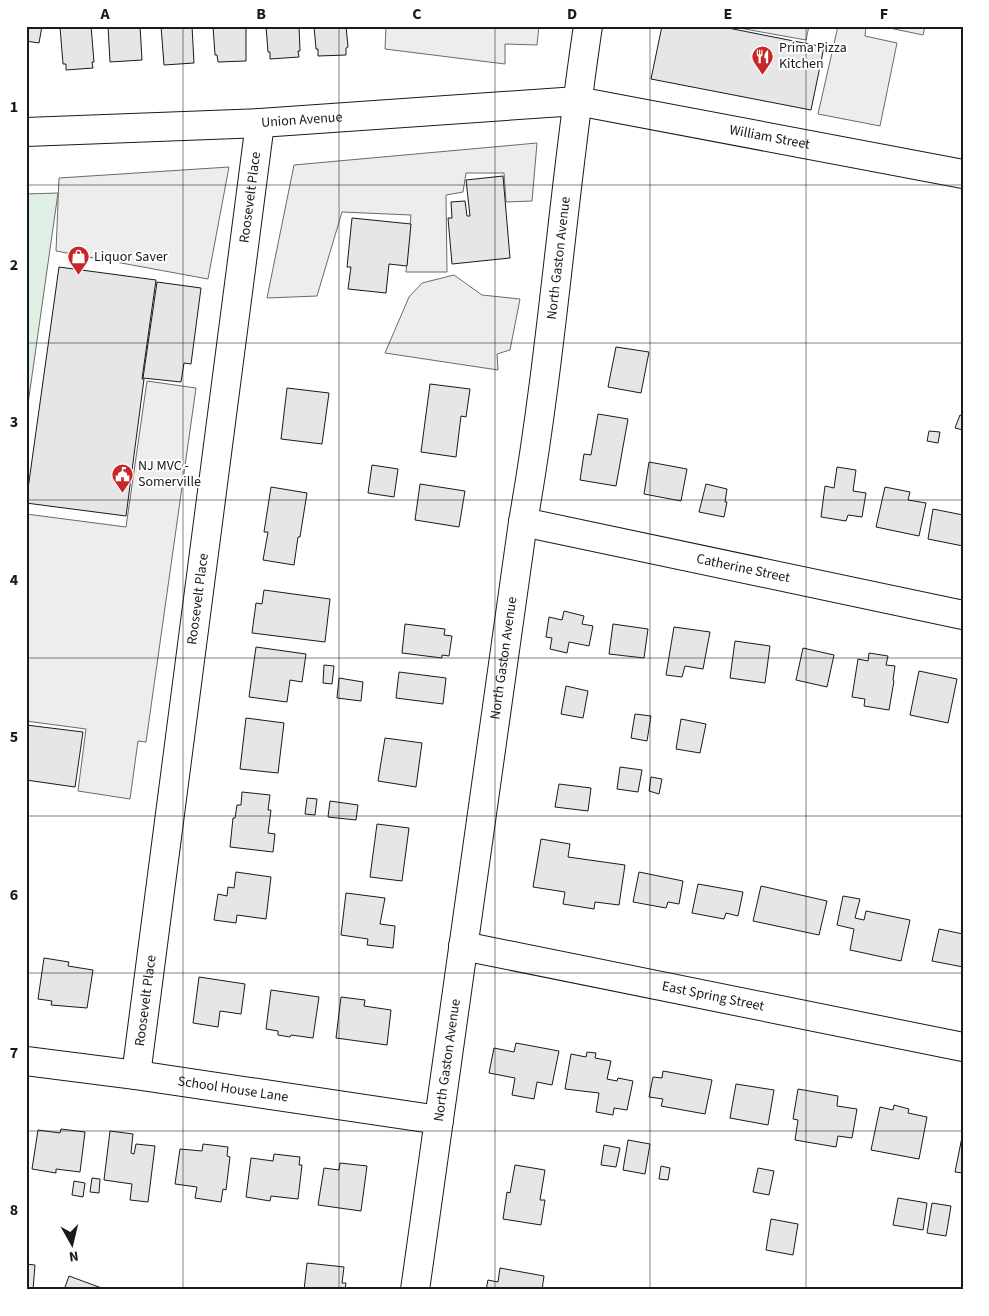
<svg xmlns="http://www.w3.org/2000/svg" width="989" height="1316" viewBox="0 0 989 1316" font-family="'Source Sans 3',sans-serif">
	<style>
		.green { fill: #e0efe3; stroke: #6a6a6a }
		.parking { fill: #ededed; stroke: #6a6a6a }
		.building { fill: #e6e6e6; stroke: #1a1a1a }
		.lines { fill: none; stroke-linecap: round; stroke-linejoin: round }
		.minor-casing { stroke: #1a1a1a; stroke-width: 30 }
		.minor { stroke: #fff; stroke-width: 28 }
		.grid { fill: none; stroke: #1a1a1a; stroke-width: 1; stroke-opacity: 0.55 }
		.labels { text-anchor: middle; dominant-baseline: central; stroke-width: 4; stroke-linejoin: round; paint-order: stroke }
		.poi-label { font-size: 14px; fill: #1a1a1a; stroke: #fff; text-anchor: start }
		.street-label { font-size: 14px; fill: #1a1a1a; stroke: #fff }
		.neatline { fill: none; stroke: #1a1a1a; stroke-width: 2 }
		.grid-label { font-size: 16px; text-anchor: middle; font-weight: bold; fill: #1a1a1a }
	</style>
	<rect width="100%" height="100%" fill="#fff"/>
	<!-- green -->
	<path class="green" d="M 58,193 L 26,418 L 26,194 Z"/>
	<!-- parking -->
	<g class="parking">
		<path d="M 386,26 L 539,26 L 537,45 L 505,44 L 505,64 L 385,49 Z"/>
		<path d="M 728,26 L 809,26 L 806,40 Z"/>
		<path d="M 838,26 L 866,26 L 865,36 L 897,43 L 880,126 L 818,114 Z"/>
		<path d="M 880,26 L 925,26 L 923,35 Z"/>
		<path d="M 537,143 L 532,201 L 506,202 L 504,173 L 466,173 L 463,192 L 446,195 L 447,272 L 406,272 L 411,215 L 342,212 L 317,296 L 267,298 L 294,165 Z"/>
		<path d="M 229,167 L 208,279 L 56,251 L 59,178 Z"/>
		<path d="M 454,275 L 482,295 L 520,299 L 510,350 L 497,354 L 498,370 L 385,353 L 409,297 L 422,283 Z"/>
		<path d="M 147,381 L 196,388 L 146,742 L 138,741 L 130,799 L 78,791 L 86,729 L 26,721 L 26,514 L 126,527 Z"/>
	</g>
	<!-- building -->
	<g class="building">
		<path d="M 26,26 L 42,26 L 39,43 L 26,41 Z"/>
		<path d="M 91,26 L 94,62 L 92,62 L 93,68 L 66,70 L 66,64 L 63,64 L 60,27 Z"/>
		<path d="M 108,26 L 140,26 L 142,60 L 110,62 Z"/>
		<path d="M 161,26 L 192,26 L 194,63 L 164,65 Z"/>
		<path d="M 213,26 L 246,26 L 246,61 L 218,62 L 217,55 L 215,55 Z"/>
		<path d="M 266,26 L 299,26 L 300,51 L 298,51 L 299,57 L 270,59 L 270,52 L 268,52 Z"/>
		<path d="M 314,26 L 346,26 L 348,47 L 346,48 L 346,55 L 318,56 L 318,49 L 316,49 Z"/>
		<path d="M 662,26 L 718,26 L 824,47 L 811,110 L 651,79 Z"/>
		<path d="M 503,176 L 510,258 L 452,264 L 448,218 L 452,218 L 451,202 L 465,201 L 467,216 L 470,216 L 466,180 Z"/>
		<path d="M 352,218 L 411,224 L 407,266 L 389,264 L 386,293 L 348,289 L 351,267 L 347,267 Z"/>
		<path d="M 59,267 L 156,280 L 142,379 L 144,379 L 126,516 L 26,503 Z"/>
		<path d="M 157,282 L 201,288 L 191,364 L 184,363 L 181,382 L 143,378 Z"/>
		<path d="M 616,347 L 649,352 L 641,393 L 608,387 Z"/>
		<path d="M 430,384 L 470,389 L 466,417 L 461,416 L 456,457 L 421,452 Z"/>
		<path d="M 287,388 L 329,393 L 322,444 L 281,439 Z"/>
		<path d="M 598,414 L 628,419 L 616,486 L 580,480 L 584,454 L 591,455 Z"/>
		<path d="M 960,415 L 963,416 L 963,430 L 955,428 Z"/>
		<path d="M 929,431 L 940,432 L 938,443 L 927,441 Z"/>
		<path d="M 649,462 L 687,469 L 681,501 L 644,494 Z"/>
		<path d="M 372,465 L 398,469 L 394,497 L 368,493 Z"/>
		<path d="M 837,467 L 856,470 L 853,491 L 866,493 L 862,517 L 848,515 L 846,521 L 821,517 L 825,486 L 834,488 Z"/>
		<path d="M 420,484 L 465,491 L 459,527 L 415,520 Z"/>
		<path d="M 706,484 L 727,489 L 725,502 L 727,502 L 724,517 L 699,512 Z"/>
		<path d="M 271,487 L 307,493 L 300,537 L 298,537 L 294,565 L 263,560 L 268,532 L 264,532 Z"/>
		<path d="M 885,487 L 910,492 L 908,500 L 926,503 L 919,536 L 876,527 Z"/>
		<path d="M 933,509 L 963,515 L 963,546 L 928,539 Z"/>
		<path d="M 264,590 L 330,599 L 325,642 L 252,633 L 256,603 L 262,604 Z"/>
		<path d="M 564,611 L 584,616 L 582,624 L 593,626 L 589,646 L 569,642 L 567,653 L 550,649 L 552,638 L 546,637 L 549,617 L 562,620 Z"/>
		<path d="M 405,624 L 445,629 L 444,635 L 452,636 L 449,656 L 442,655 L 442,658 L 402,653 Z"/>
		<path d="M 613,624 L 648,629 L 644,658 L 609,654 Z"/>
		<path d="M 674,627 L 710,632 L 703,669 L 685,666 L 682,677 L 666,675 Z"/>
		<path d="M 735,641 L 770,646 L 765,683 L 730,678 Z"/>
		<path d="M 256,647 L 306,654 L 302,682 L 290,680 L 287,702 L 249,697 Z"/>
		<path d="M 803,648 L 834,655 L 827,687 L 796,680 Z"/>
		<path d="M 869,653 L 888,656 L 886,665 L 895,666 L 893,680 L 894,681 L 889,710 L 864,706 L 865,699 L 852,697 L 858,659 L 868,661 Z"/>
		<path d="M 324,665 L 334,666 L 332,684 L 323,683 Z"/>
		<path d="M 919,671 L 957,679 L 948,723 L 910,715 Z"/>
		<path d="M 399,672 L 446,678 L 443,704 L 396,698 Z"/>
		<path d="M 339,678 L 363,682 L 361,701 L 337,698 Z"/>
		<path d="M 566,686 L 588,691 L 583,718 L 561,714 Z"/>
		<path d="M 635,714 L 651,716 L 647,741 L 631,738 Z"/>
		<path d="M 246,718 L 284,723 L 278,773 L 240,769 Z"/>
		<path d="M 681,719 L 706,724 L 700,753 L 676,749 Z"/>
		<path d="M 26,725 L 83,732 L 75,787 L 26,780 Z"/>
		<path d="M 385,738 L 422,743 L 416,787 L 378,781 Z"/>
		<path d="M 620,767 L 642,770 L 638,792 L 617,789 Z"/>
		<path d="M 651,777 L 662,779 L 659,794 L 649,791 Z"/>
		<path d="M 559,784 L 591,788 L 588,811 L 555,807 Z"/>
		<path d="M 242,792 L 270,795 L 268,810 L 271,810 L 268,833 L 275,834 L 273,852 L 230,847 L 233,818 L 235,818 L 237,805 L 241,805 Z"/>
		<path d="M 307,798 L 317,799 L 315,815 L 305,814 Z"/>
		<path d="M 330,801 L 358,805 L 356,820 L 328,817 Z"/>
		<path d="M 377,824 L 409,828 L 402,881 L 370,877 Z"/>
		<path d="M 541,839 L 570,844 L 568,857 L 625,865 L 619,905 L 595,902 L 594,909 L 563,904 L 565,892 L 533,887 Z"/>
		<path d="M 236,872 L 271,877 L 266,919 L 237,915 L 236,923 L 214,920 L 218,894 L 227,896 L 228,887 L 234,888 Z"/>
		<path d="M 639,872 L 683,881 L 679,904 L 668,902 L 666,908 L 633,902 Z"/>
		<path d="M 698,884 L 743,892 L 738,916 L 726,913 L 724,919 L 692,913 Z"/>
		<path d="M 761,886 L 827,901 L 819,935 L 753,921 Z"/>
		<path d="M 346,893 L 385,898 L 380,924 L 395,926 L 393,948 L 367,945 L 368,939 L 341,935 Z"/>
		<path d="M 843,896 L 860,899 L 855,918 L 864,920 L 866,911 L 910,920 L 901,961 L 850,950 L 854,929 L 837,925 Z"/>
		<path d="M 939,929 L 963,934 L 963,967 L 932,961 Z"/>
		<path d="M 44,958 L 69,962 L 68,966 L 93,970 L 87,1008 L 51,1005 L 52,1001 L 38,999 Z"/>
		<path d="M 199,977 L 245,984 L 241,1014 L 220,1011 L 218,1027 L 193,1023 Z"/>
		<path d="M 271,990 L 319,997 L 313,1038 L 291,1035 L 290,1037 L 278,1035 L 278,1031 L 266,1029 Z"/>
		<path d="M 341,997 L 365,1000 L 364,1006 L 391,1010 L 387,1045 L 336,1038 Z"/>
		<path d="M 516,1043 L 559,1051 L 552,1085 L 537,1082 L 534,1099 L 512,1095 L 515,1078 L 489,1073 L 494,1048 L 514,1052 Z"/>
		<path d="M 587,1052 L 596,1053 L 595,1058 L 611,1061 L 607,1079 L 617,1081 L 618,1078 L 633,1081 L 627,1110 L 614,1108 L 613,1115 L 596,1112 L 599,1093 L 565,1089 L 571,1054 L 586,1057 Z"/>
		<path d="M 663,1071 L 712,1080 L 705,1114 L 661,1106 L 663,1099 L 649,1097 L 653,1077 L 662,1078 Z"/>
		<path d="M 736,1084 L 774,1090 L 768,1125 L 730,1118 Z"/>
		<path d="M 798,1089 L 838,1096 L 837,1106 L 857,1109 L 852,1138 L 838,1136 L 836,1147 L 795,1140 L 798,1120 L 793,1119 Z"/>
		<path d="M 894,1105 L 909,1109 L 908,1113 L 927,1117 L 919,1159 L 871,1150 L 880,1107 L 893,1110 Z"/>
		<path d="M 61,1129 L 85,1132 L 80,1172 L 56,1169 L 56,1173 L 32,1169 L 38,1130 L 60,1133 Z"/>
		<path d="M 110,1131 L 133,1134 L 131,1153 L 134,1154 L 136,1144 L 155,1146 L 148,1202 L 130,1200 L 132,1184 L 104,1180 Z"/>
		<path d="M 962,1137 L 963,1137 L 963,1173 L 955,1172 Z"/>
		<path d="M 628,1140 L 650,1144 L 645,1174 L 623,1170 Z"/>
		<path d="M 203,1144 L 228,1147 L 227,1156 L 230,1157 L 226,1190 L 223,1189 L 221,1202 L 195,1198 L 197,1187 L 175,1184 L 180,1149 L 202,1151 Z"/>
		<path d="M 604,1145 L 620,1148 L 616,1167 L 601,1165 Z"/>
		<path d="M 274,1154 L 300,1157 L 299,1165 L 302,1165 L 298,1199 L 271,1196 L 270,1201 L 246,1197 L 251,1158 L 273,1161 Z"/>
		<path d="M 340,1163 L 367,1166 L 361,1211 L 318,1205 L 324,1168 L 339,1170 Z"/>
		<path d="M 515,1165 L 545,1170 L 540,1200 L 545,1200 L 541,1225 L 503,1219 L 507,1192 L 510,1193 Z"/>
		<path d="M 661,1166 L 670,1168 L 668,1180 L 659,1179 Z"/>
		<path d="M 758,1168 L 774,1171 L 769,1195 L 753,1192 Z"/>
		<path d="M 92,1178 L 100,1179 L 99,1193 L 90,1192 Z"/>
		<path d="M 74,1181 L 85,1183 L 83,1197 L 72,1195 Z"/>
		<path d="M 898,1198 L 927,1203 L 923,1230 L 893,1225 Z"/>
		<path d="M 932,1203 L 951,1206 L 946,1236 L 927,1233 Z"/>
		<path d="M 771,1219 L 798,1224 L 793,1255 L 766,1250 Z"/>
		<path d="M 307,1263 L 344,1267 L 342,1283 L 346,1283 L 345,1290 L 304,1290 Z"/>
		<path d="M 26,1264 L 35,1265 L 33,1290 L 26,1290 Z"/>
		<path d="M 500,1268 L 544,1276 L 542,1290 L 486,1290 L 488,1280 L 498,1282 Z"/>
		<path d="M 69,1276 L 107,1290 L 64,1290 Z"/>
	</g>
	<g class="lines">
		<defs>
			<g id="minor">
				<path id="s1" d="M 26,132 L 260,123 L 577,101 L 963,174"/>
				<path id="s2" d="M 523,522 L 963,615"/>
				<path id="s3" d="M 463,946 L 963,1047"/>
				<path id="s4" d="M 26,1061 L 136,1075 L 439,1120"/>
				<path id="s5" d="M 136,1075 L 260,123"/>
				<path id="s6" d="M 415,1290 L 523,522 C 552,358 563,191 588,26"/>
			</g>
		</defs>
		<!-- minor casing -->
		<use href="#minor" class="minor-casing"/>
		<!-- minor -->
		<use href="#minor" class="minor"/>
	</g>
	<!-- grid -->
	<path class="grid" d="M 183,26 L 183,1290M 339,26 L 339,1290M 495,26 L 495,1290M 650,26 L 650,1290M 806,26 L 806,1290M 26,185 L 963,185M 26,343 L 963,343M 26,500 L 963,500M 26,658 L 963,658M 26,816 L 963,816M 26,973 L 963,973M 26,1131 L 963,1131"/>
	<!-- icons -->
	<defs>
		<symbol id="restaurant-pin" viewBox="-11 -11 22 30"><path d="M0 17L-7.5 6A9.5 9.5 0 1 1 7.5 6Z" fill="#c62828" stroke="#fff"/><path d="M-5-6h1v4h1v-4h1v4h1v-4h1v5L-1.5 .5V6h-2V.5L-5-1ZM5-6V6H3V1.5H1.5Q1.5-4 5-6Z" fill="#fff"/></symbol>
		<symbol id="shop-pin" viewBox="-11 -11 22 30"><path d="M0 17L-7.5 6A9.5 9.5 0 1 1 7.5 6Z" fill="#c62828" stroke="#fff"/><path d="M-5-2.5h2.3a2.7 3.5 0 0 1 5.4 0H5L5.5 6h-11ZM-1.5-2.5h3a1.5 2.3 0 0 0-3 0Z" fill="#fff"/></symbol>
		<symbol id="civic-pin" viewBox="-11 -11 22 30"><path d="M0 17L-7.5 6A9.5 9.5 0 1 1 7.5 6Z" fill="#c62828" stroke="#fff"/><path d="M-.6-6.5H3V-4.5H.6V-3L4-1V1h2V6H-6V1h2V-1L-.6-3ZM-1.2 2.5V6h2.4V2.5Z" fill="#fff"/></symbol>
	</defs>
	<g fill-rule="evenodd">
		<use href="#restaurant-pin" x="750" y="44" width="25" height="34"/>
		<use href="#shop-pin" x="66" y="244" width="25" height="34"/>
		<use href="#civic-pin" x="110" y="462" width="25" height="34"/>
	</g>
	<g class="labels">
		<!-- poi labels -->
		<g class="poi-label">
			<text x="779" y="48">Prima Pizza<tspan x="779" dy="16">Kitchen</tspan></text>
			<text x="94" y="257">Liquor Saver</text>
			<text x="138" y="466">NJ MVC -<tspan x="138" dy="16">Somerville</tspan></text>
		</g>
		<!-- street labels -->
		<g class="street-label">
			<text stroke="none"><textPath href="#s1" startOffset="276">Union Avenue</textPath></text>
			<text stroke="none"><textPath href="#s1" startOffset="748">William Street</textPath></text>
			<text stroke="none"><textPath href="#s5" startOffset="885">Roosevelt Place</textPath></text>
			<text stroke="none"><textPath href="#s6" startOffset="1042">North Gaston Avenue</textPath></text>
			<text stroke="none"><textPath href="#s2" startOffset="225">Catherine Street</textPath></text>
			<text stroke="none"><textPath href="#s5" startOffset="480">Roosevelt Place</textPath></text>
			<text stroke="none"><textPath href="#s6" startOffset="638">North Gaston Avenue</textPath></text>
			<text stroke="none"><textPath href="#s3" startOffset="255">East Spring Street</textPath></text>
			<text stroke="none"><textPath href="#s5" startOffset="75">Roosevelt Place</textPath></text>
			<text stroke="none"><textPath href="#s6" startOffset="232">North Gaston Avenue</textPath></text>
			<text stroke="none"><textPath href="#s4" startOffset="209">School House Lane</textPath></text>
		</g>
	</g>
	<!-- border -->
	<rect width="989" height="1316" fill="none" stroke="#ffffff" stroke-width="55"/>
	<!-- north arrow -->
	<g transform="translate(72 1244) rotate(172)" stroke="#ffffff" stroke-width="4" paint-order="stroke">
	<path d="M0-4L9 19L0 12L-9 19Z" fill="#1a1a1a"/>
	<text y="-8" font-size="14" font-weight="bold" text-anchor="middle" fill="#1a1a1a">N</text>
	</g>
	<rect x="28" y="28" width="934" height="1260" class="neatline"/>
	<g class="grid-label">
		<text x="105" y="19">A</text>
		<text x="261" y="19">B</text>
		<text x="417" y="19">C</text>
		<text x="572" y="19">D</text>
		<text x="728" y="19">E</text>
		<text x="884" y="19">F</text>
		<text x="14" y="112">1</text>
		<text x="14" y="270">2</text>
		<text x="14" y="427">3</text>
		<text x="14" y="585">4</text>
		<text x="14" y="742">5</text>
		<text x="14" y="900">6</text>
		<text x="14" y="1058">7</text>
		<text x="14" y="1215">8</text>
	</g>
</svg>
